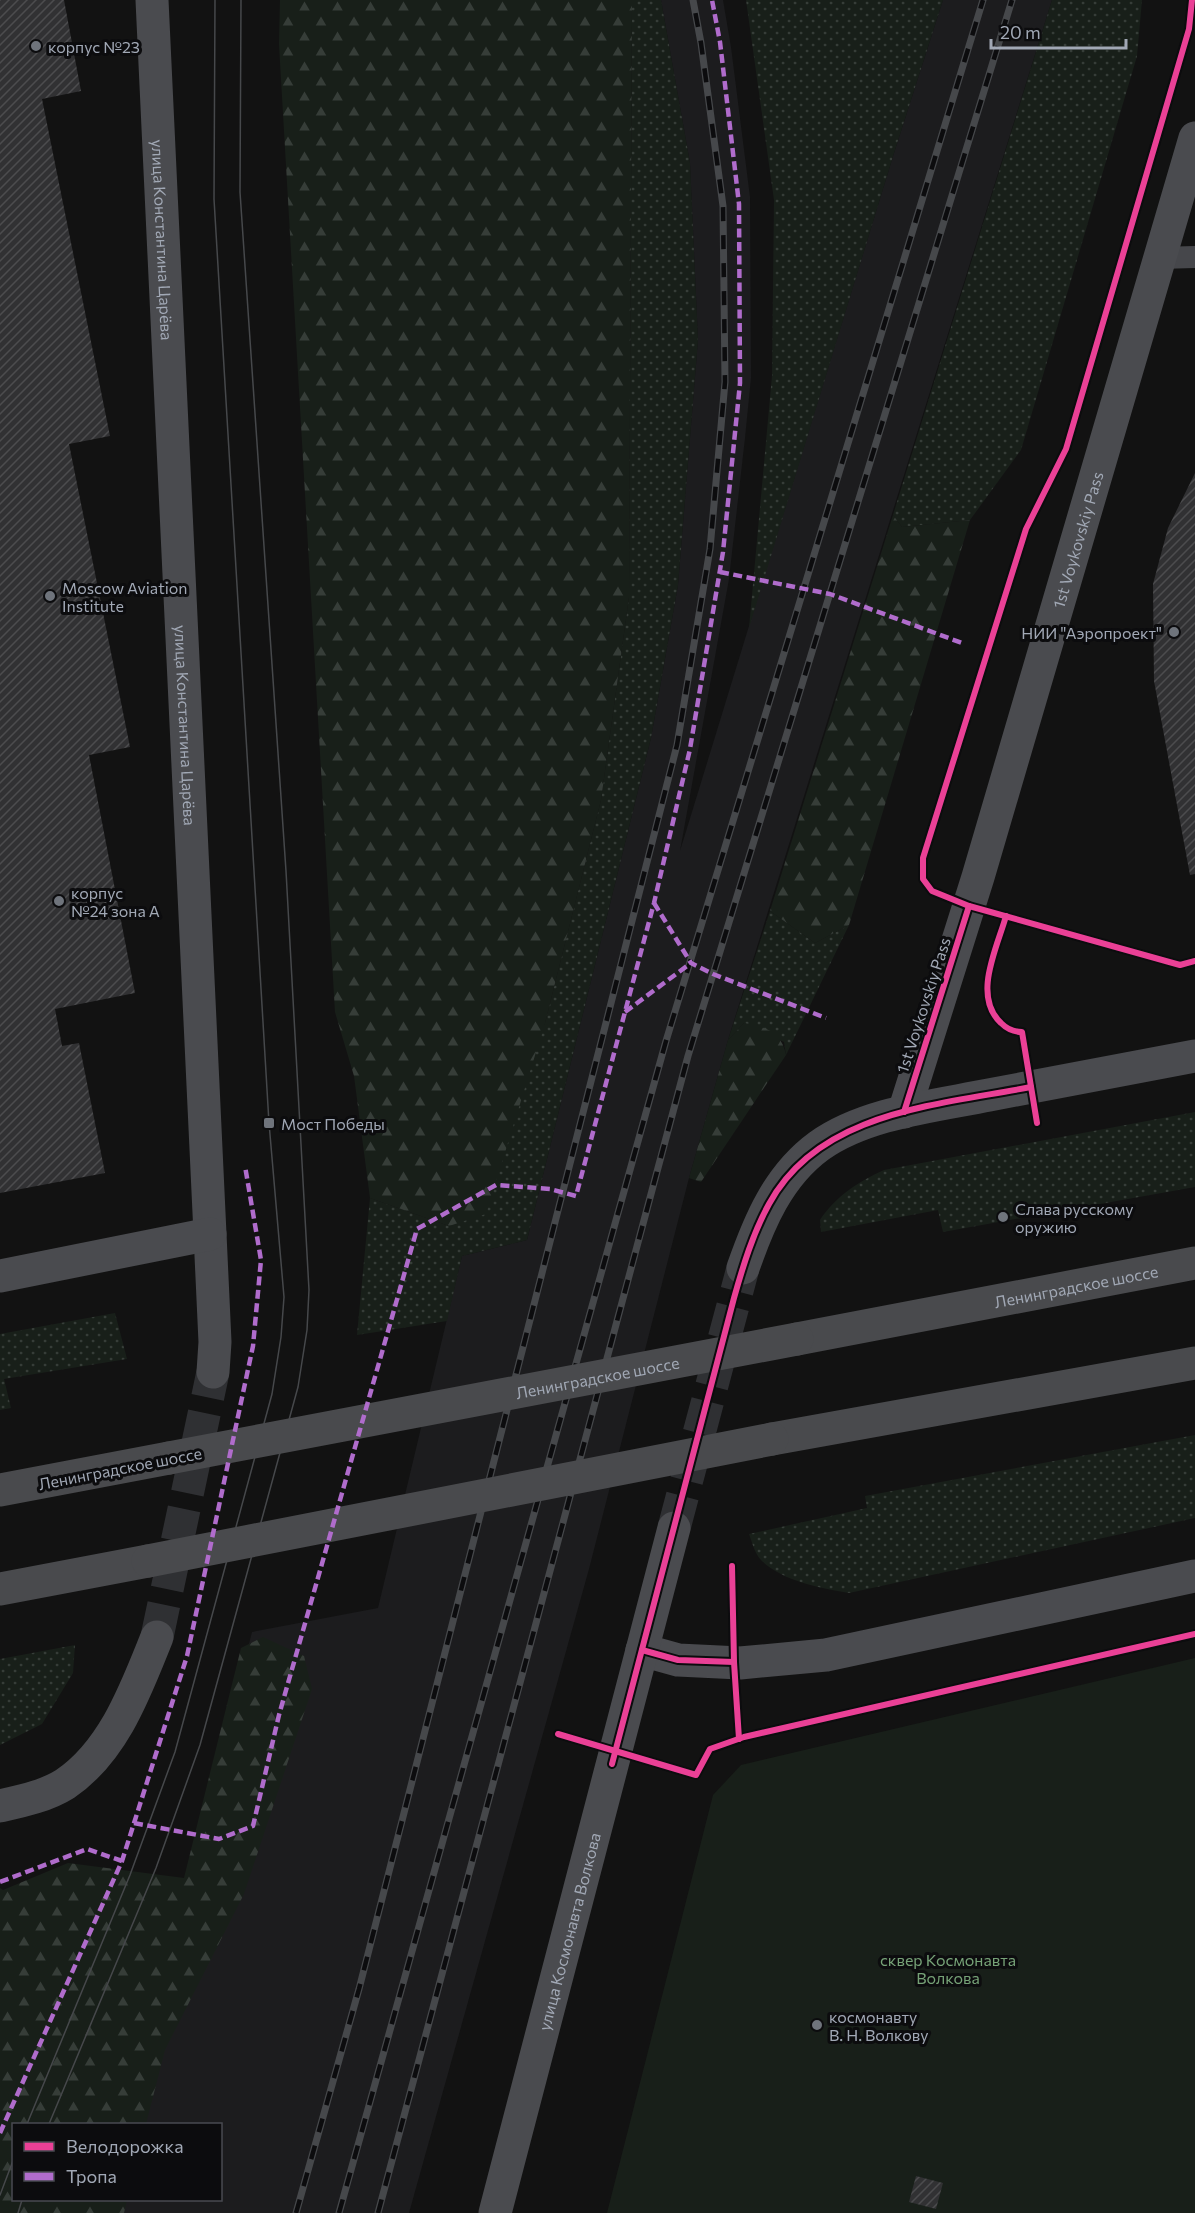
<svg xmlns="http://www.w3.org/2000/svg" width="1195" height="2213" viewBox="0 0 1195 2213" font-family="Commissioner,sans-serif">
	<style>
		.built { fill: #1c1c1e }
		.grass { fill: url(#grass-dots) }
		.forest { fill: url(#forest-firs) }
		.park { fill: #181f19 }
		.building { fill: url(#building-hatch) }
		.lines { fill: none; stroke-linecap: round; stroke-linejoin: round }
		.secondary-tunnel { stroke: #2f3033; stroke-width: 33; stroke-dasharray: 33 16; stroke-linecap: butt }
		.lane { stroke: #46474b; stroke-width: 22 }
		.secondary { stroke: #4a4b4f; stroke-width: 33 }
		.primary { stroke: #494a4d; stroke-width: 33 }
		.tram { stroke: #46484b; stroke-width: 1.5 }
		.rail-casing { stroke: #46484b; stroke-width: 7 }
		.rail { stroke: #0c0c0e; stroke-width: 4.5; stroke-dasharray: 14; stroke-linecap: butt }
		.primary-bridge { stroke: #494a4d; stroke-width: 33 }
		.quiet { stroke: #b06ccc; stroke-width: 4.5; stroke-dasharray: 9 4.5; stroke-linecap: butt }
		.cycleway-casing { stroke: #0c0c0e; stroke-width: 10 }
		.cycleway { stroke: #ea4096; stroke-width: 6 }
		.poi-dot { fill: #6f747c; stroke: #0c0c0e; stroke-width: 2 }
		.labels { text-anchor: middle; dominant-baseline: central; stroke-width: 6; stroke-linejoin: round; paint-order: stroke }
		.poi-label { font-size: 16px; fill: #a1a8b5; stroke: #0c0c0e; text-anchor: start }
		.street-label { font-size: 16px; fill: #a1a8b5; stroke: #0c0c0e }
		.park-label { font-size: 16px; fill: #76a277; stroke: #0c0c0e }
	</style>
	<defs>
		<pattern id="grass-dots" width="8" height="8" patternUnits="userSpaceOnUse" patternTransform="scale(1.5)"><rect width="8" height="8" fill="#181f19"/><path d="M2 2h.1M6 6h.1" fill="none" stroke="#363d38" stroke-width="1.8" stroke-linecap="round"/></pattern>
		<pattern id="forest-firs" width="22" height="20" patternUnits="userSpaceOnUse" patternTransform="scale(1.5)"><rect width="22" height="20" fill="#181f19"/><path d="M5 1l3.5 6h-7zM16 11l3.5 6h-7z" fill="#363d38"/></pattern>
		<pattern id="building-hatch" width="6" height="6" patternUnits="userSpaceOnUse" patternTransform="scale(1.5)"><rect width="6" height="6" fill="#313133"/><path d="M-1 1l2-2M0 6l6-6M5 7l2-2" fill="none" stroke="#4c4c4e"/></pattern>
	</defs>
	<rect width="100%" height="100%" fill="#121212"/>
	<!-- built -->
	<path class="built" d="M 661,0 L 723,0 L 731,47 L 750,197 L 751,378 L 745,438 L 729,579 L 680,851 L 894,153 L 943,0 L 1052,0 L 728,1040 L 689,1178 L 589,1569 L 409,2213 L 104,2213 L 107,2200 L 220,2200 L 220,2124 L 127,2124 L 252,1632 L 378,1608 L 462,1256 L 527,1240 L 651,738 L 678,585 L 698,340 L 690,163 Z"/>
	<!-- grass -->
	<g class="grass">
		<path d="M 632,0 L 661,0 L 690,163 L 698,340 L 678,585 L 651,738 L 527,1240 L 462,1256 L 447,1321 L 357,1335 L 370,1198 L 449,1226 L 545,1023 L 601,800 L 629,597 Z"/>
		<path d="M 746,0 L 943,0 L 894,153 L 749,628 L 772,376 L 774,200 Z"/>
		<path d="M 1052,0 L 1142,0 L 1137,56 L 1021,450 L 970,520 L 902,527 L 893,515 Z"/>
		<path d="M 770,911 L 815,943 L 849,925 L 786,1055 L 784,1042 L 744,1023 L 728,1040 Z"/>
		<path d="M 1195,1112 L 1195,1187 L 943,1232 L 938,1210 L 821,1232 L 820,1220 C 836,1196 858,1182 884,1170 Z"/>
		<path d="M 115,1313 L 127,1359 L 4,1379 L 11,1408 L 0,1410 L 0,1334 Z"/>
		<path d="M 1195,1435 L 1195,1518 L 849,1593 C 820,1588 782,1581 761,1560 C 755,1554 752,1542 749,1534 L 867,1508 L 865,1496 Z"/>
		<path d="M 75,1645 L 73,1673 L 42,1724 L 0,1745 L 0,1659 Z"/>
	</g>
	<!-- forest -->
	<g class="forest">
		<path d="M 280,0 L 632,0 L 629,597 L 601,800 L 545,1023 L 486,1214 L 449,1226 L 370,1198 L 354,1076 L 335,1012 L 279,44 Z"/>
		<path d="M 893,515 L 902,527 L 970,520 L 849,925 L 815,943 L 770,911 Z"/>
		<path d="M 744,1023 C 766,1027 781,1031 786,1055 L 701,1182 L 689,1178 L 728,1040 Z"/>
		<path d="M 263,1637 L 304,1656 L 312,1689 L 244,1894 L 165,2050 L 146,2124 L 14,2124 L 14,2200 L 127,2200 L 124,2213 L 0,2213 L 0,1888 L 3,1890 L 68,1863 L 184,1878 L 241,1648 Z"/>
	</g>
	<!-- park -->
	<path class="park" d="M 1195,1658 L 1195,2213 L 607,2213 L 713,1795 L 741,1765 Z"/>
	<!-- building -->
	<g class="building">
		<path d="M 0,0 L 64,0 L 81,91 L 42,99 L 110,436 L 69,444 L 130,747 L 89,755 L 135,993 L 55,1009 L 62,1046 L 79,1043 L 105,1173 L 0,1193 Z"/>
		<path d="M 1195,473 L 1195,874 L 1190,875 L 1154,681 L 1153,584 L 1168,528 Z"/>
		<path d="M 916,2176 L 943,2183 L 936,2209 L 909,2202 Z"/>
	</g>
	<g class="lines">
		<!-- secondary-tunnel -->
		<g class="secondary-tunnel">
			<path d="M 674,1528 L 743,1268"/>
			<path d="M 157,1637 L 213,1372"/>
		</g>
		<!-- lane -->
		<path class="lane" d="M 1159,258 L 1195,257"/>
		<!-- secondary -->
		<g class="secondary">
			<path id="s1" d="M 152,0 L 210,1234 L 215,1342 L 213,1372"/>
			<path id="s2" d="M 904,1112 L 978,877 L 1195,138"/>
			<path d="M 743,1268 C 759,1222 778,1176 819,1146 C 865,1113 934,1106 989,1095 C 1057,1082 1126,1069 1195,1056"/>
			<path d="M 0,1276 L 210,1234"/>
			<path d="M 642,1650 L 678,1660 L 740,1663 L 826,1655 L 1195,1576"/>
			<path d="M 0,1806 C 22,1801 46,1796 65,1784 C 114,1751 136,1689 157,1637"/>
			<path id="s3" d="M 495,2213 L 674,1528"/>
		</g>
		<!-- primary -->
		<g class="primary">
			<path id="s4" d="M 797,1339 L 1195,1263"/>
			<path d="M 772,1439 L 1195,1363"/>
			<path d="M 0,1490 L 169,1458"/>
			<path d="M 0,1589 L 148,1561"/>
		</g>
		<!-- tram -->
		<g class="tram">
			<path d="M 27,2124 L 130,1875 L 175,1752 L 272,1394 L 281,1337 L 284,1297 L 269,1123 L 214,199 L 215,0"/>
			<path d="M 49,2124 L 156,1868 L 200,1745 L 298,1387 L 307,1330 L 309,1290 L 286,871 L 240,192 L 241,0"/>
			<path d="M 0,2195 L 14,2158"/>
			<path d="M 18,2213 L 22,2200"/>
		</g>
		<defs>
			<g id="rail">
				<path d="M 296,2213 L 359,1989 L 677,745 L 710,549 L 725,382 L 723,206 L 701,43 L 693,0"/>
				<path d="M 339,2213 L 666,1041 L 983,0"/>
				<path d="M 378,2213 L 688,1056 L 1012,0"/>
			</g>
		</defs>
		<!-- rail casing -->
		<use href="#rail" class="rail-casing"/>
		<!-- rail -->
		<use href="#rail" class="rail"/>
		<!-- primary-bridge -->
		<g class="primary-bridge">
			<path id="s5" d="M 169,1458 L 797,1339"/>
			<path d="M 148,1561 L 772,1439"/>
		</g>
		<!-- quiet -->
		<g class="quiet">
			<path d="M 720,572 L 830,594 L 962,643"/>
			<path d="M 654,903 L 691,963 L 713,974 L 826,1018"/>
			<path d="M 625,1012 L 691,963"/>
			<path d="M 134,1823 L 219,1839 L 253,1826 L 279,1715 L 417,1229 L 496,1185 L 550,1189 L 576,1196 L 654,903 L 690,749 L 723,552 L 740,383 L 739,204 L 720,42 L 712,0"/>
			<path d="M 0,1882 L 87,1849 L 122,1861"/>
			<path d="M 0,2133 L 122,1861 L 187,1656 L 253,1346 L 261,1260 L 245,1166"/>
		</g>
		<defs>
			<g id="cycleway">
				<path d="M 1192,0 L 1189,29 L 1066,449 L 1026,529 L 923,858 L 923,879 L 932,891 L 969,906 L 1180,965 L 1195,961"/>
				<path d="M 1006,916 C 997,948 972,996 1001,1023 C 1007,1029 1013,1032 1022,1032 L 1037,1123"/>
				<path d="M 904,1112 L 969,906"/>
				<path d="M 732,1566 L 734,1662 L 739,1739"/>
				<path d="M 642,1650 L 678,1660 L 734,1662"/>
				<path d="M 558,1734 L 696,1775 L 710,1749 L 744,1737 L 1195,1634"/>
				<path d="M 612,1764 L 734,1298 C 743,1266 753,1233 769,1204 C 819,1111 939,1105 1031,1087"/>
			</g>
		</defs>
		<!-- cycleway casing -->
		<use href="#cycleway" class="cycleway-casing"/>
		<!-- cycleway -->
		<use href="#cycleway" class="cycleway"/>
	</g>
	<!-- markers -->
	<g class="poi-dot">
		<circle cx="36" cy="46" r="6"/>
		<circle cx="50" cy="596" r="6"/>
		<circle cx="1174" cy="632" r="6"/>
		<circle cx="59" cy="901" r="6"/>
		<rect x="263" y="1117" width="12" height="12" rx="3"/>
		<circle cx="1003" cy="1217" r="6"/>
		<circle cx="817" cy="2025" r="6"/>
	</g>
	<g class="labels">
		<!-- poi labels -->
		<g class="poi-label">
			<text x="48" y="46">корпус №23</text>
			<text x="62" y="587">Moscow Aviation<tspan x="62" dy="18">Institute</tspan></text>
			<text x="1162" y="632" text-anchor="end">НИИ "Аэропроект"</text>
			<text x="71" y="892">корпус<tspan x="71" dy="18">№24 зона А</tspan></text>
			<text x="281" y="1123">Мост Победы</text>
			<text x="1015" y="1208">Слава русскому<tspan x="1015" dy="18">оружию</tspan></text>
			<text x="829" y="2016">космонавту<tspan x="829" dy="18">В. Н. Волкову</tspan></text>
		</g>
		<!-- street labels -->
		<g class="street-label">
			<text stroke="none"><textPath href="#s1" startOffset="240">улица Константина Царёва</textPath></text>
			<text stroke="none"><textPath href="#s2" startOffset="598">1st Voykovskiy Pass</textPath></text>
			<text stroke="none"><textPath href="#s1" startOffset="726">улица Константина Царёва</textPath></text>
			<text transform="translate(923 1005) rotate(-72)">1st Voykovskiy Pass</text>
			<text stroke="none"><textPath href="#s4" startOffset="284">Ленинградское шоссе</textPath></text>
			<text stroke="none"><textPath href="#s5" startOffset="436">Ленинградское шоссе</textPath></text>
			<text transform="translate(120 1468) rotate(-11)">Ленинградское шоссе</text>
			<text stroke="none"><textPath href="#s3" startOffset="291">улица Космонавта Волкова</textPath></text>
		</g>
		<!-- park labels -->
		<g class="park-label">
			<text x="948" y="1959">сквер Космонавта<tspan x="948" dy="18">Волкова</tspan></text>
		</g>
	</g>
	<!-- legend -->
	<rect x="12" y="2123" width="210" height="78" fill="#0c0c0e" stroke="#484a51" stroke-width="1.5"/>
	<rect x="24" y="2142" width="30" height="9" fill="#ea4096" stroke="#484a51" stroke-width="1.5"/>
	<text x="66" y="2153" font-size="18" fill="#a1a8b5">Велодорожка</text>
	<rect x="24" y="2172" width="30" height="9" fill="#b06ccc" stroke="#484a51" stroke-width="1.5"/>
	<text x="66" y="2183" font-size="18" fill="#a1a8b5">Тропа</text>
	<!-- scale -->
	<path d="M991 39v9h135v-9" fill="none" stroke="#a1a8b5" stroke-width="3"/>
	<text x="1000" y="39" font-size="18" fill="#a1a8b5" stroke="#0c0c0e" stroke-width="4.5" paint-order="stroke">20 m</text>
</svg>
